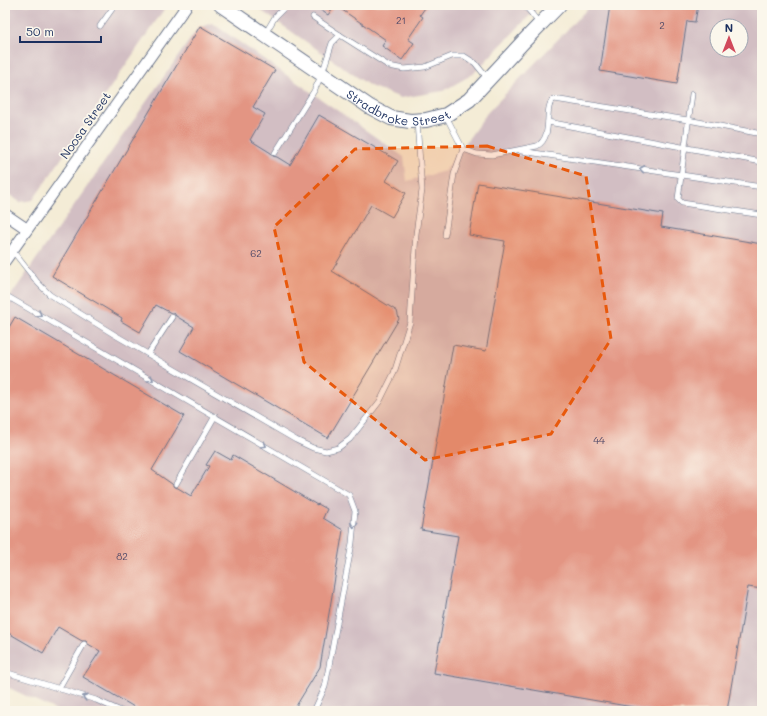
<svg xmlns="http://www.w3.org/2000/svg" width="767" height="716" viewBox="0 0 767 716" font-family="Mali,sans-serif">
	<style>
		.industrial { fill: #d2bec3; fill-rule: evenodd }
		.building { fill: #e39583 }
		.lines { fill: none; stroke-linecap: round; stroke-linejoin: round }
		.lane-casing { stroke: #677188; stroke-width: 6 }
		.street-casing { stroke: #677188; stroke-width: 12 }
		.secondary-casing { stroke: #677188; stroke-width: 16 }
		.lane { stroke: #fff; stroke-width: 5 }
		.street { stroke: #fff; stroke-width: 10 }
		.secondary { stroke: #fff; stroke-width: 14 }
		.oneway { stroke: #8d97ae }
		.marked { fill: #e8590c; fill-opacity: 0.2; stroke: #e8590c; stroke-width: 3; stroke-dasharray: 8 5; stroke-linejoin: round }
		.labels { text-anchor: middle; dominant-baseline: central; stroke-width: 3.5; stroke-linejoin: round; paint-order: stroke }
		.number-label { font-size: 10px; fill: #4d4867 }
		.street-label { font-size: 12px; fill: #1b2f5e; stroke: #fbf7ec }
	</style>
	<rect width="100%" height="100%" fill="#fbf7ec"/>
	<filter id="ink" filterUnits="userSpaceOnUse"><feTurbulence type="fractalNoise" baseFrequency=".025" numOctaves="2"/><feDisplacementMap in="SourceGraphic" scale="8" xChannelSelector="R" yChannelSelector="G"/><feConvolveMatrix kernelMatrix="1 2 1 2 8 2 1 2 1" color-interpolation-filters="sRGB"/></filter>
	<filter id="wash" filterUnits="userSpaceOnUse"><feTurbulence type="fractalNoise" baseFrequency=".012" numOctaves="4" result="noise"/><feDisplacementMap in="SourceGraphic" scale="16" xChannelSelector="R" yChannelSelector="G"/><feGaussianBlur stdDeviation="0.9" result="paint"/><feColorMatrix in="noise" values="0 0 0 0 0 0 0 0 0 0 0 0 0 0 0 0 0 1.4 0 .05"/><feComposite in="paint" operator="in"/></filter>
	<g filter="url(#wash)">
		<rect width="100%" height="100%" fill="#f4ecd6"/>
		<!-- industrial -->
		<g class="industrial">
			<path d="M 5,5 L 167,5 L 33,200 L 20,202 L 5,192 Z"/>
			<path d="M 253,5 L 540,5 L 473,74 L 443,91 L 401,98 L 370,86 Z"/>
			<path d="M 591,5 L 762,5 L 762,711 L 58,711 L 5,686 L 5,304 L 198,28 L 212,23 L 404,157 L 407,181 L 445,171 L 487,113 ZM 717,26 L 741,26 L 741,50 L 717,50 Z"/>
		</g>
		<g id="blocks">
			<!-- building -->
			<g class="building">
				<path d="M 313,5 L 335,5 L 328,15 Z"/>
				<path d="M 335,5 L 427,5 L 420,15 L 423,17 L 408,39 L 414,43 L 402,60 L 382,46 L 386,40 Z"/>
				<path d="M 610,5 L 698,5 L 695,22 L 687,21 L 677,84 L 600,71 Z"/>
				<path d="M 200,26 L 275,70 L 253,107 L 265,114 L 250,140 L 271,153 L 273,156 L 277,157 L 290,165 L 319,115 L 398,161 L 386,181 L 406,193 L 392,217 L 371,205 L 332,271 L 397,311 L 399,319 L 328,438 L 180,351 L 194,327 L 176,316 L 174,313 L 171,313 L 156,305 L 140,332 L 121,321 L 122,318 L 52,276 Z"/>
				<path d="M 478,183 L 663,214 L 661,227 L 762,244 L 762,589 L 748,587 L 727,711 L 656,711 L 434,673 L 458,536 L 421,530 L 453,345 L 486,351 L 505,241 L 469,235 Z"/>
				<path d="M 15,317 L 184,416 L 152,470 L 172,484 L 174,487 L 178,488 L 191,496 L 209,466 L 206,465 L 215,451 L 231,460 L 233,455 L 317,505 L 318,504 L 327,509 L 323,518 L 343,530 L 320,667 L 293,711 L 141,711 L 83,677 L 100,651 L 88,644 L 86,641 L 82,641 L 58,627 L 43,653 L 5,631 L 5,334 Z"/>
			</g>
		</g>
	</g>
	<g filter="url(#ink)">
		<use href="#blocks" fill-opacity="0" stroke="#677188" stroke-width="1"/>
		<g class="lines">
			<defs>
				<g id="lane">
					<path d="M 523,5 C 529,9 534,17 539,23"/>
					<path d="M 100,26 L 115,5"/>
					<path d="M 265,34 L 275,17 L 287,5"/>
					<path d="M 340,35 L 389,66 L 404,69 L 425,67 L 452,56 L 464,56 L 475,63 L 488,79"/>
					<path d="M 692,94 L 678,199 L 682,203 L 762,215"/>
					<path d="M 548,122 L 762,162"/>
					<path d="M 463,149 L 477,154 L 492,155 L 537,146 C 555,136 542,107 554,99 L 688,120 L 762,134"/>
					<path d="M 521,151 L 762,187"/>
					<path d="M 275,153 L 314,91 L 322,74 L 332,43 L 340,35 L 313,17"/>
					<path d="M 445,235 L 454,174 L 463,149 L 446,116"/>
					<path d="M 12,250 L 38,283 L 50,295 L 115,335 L 296,440 L 313,448 L 326,451 L 338,448 L 350,439 L 380,401 L 394,373 L 410,322 L 416,234 L 422,190 L 417,122"/>
					<path d="M 5,295 L 349,495 L 355,511 L 352,543 L 325,687 L 314,711"/>
					<path d="M 148,354 L 172,317"/>
					<path d="M 176,484 L 215,416"/>
					<path d="M 5,672 L 96,700 L 121,711"/>
					<path d="M 59,688 L 84,644"/>
				</g>
				<g id="street">
					<path d="M 5,214 L 27,229"/>
					<path d="M 5,261 L 187,5"/>
				</g>
				<g id="secondary">
					<path id="s1" d="M 221,5 L 370,107 L 391,118 L 410,121 L 426,120 L 446,115 L 469,100 L 524,41 L 559,5"/>
				</g>
			</defs>
			<!-- lane casing -->
			<use href="#lane" class="lane-casing"/>
			<!-- street casing -->
			<use href="#street" class="street-casing"/>
			<!-- secondary casing -->
			<use href="#secondary" class="secondary-casing"/>
			<!-- lane -->
			<use href="#lane" class="lane"/>
			<!-- street -->
			<use href="#street" class="street"/>
			<!-- secondary -->
			<use href="#secondary" class="secondary"/>
		</g>
		<!-- one-way arrows -->
		<defs><path id="oneway-chevron" d="M-2-3.5L2.5 0L-2 3.5" fill="none" stroke-width="1.6" stroke-linecap="round" stroke-linejoin="round"/></defs>
		<g class="oneway">
			<use href="#oneway-chevron" transform="translate(642 169) rotate(-172)"/>
			<use href="#oneway-chevron" transform="translate(39 314) rotate(30)"/>
			<use href="#oneway-chevron" transform="translate(151 379) rotate(30)"/>
			<use href="#oneway-chevron" transform="translate(264 445) rotate(30)"/>
			<use href="#oneway-chevron" transform="translate(354 525) rotate(95)"/>
			<use href="#oneway-chevron" transform="translate(85 697) rotate(-164)"/>
		</g>
	</g>
	<!-- marked area -->
	<path class="marked" d="M 487,146 L 586,176 L 611,339 L 551,434 L 425,460 L 304,362 L 274,227 L 355,149 Z"/>
	<g class="labels">
		<!-- number labels -->
		<g class="number-label">
			<text x="401" y="20">21</text>
			<text x="662" y="25">2</text>
			<text x="256" y="253">62</text>
			<text x="599" y="440">44</text>
			<text x="122" y="556">82</text>
		</g>
		<!-- street labels -->
		<g class="street-label">
			<text stroke="none"><textPath href="#s1" startOffset="209">Stradbroke Street</textPath></text>
			<text transform="translate(85 125) rotate(-55)">Noosa Street</text>
		</g>
	</g>
	<!-- margin -->
	<rect width="767" height="716" fill="none" stroke="#fbf7ec" stroke-width="20"/>
	<!-- north arrow -->
	<g transform="translate(729 38)"><circle r="19" fill="#fbf7ec" stroke="#a1a7b3"/>
	<path d="M0-3L7 15L0 10L-7 15Z" fill="#d1495b"/>
	<text y="-6" font-size="11" font-weight="bold" text-anchor="middle" fill="#1b2f5e">N</text>
	</g>
	<!-- scale -->
	<path d="M20 36v6h81v-6" fill="none" stroke="#1b2f5e" stroke-width="2"/>
	<text x="26" y="36" font-size="12" fill="#1b2f5e" stroke="#fbf7ec" stroke-width="3" paint-order="stroke">50 m</text>
</svg>
